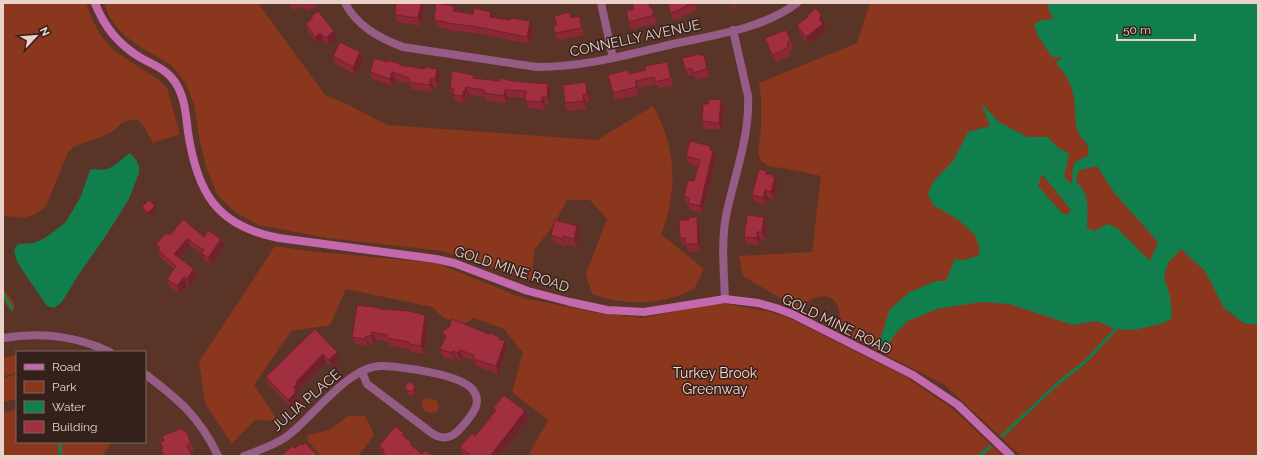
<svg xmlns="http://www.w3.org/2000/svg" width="1261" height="459" viewBox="0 0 1261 459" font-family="Raleway,sans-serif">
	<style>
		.green { fill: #8a371e }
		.water { fill: #107e4d; fill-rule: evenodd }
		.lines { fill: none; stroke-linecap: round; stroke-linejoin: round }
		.stream { stroke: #107e4d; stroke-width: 3 }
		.street { stroke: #955c86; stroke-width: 8 }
		.secondary { stroke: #c469ad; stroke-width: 8 }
		.wall { fill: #8b2836 }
		.shaded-wall { fill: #71212c }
		.building { fill: #a22f3f; stroke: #71212c }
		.labels { text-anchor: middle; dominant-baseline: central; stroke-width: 3; stroke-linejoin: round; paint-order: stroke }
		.street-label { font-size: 14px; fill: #ead1c9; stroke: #34211c }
		.park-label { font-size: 14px; fill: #f8dad1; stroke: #34211c }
	</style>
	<rect width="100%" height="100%" fill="#5b3428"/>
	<!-- green -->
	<g class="green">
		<path d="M 3,3 L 86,3 L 92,19 L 101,36 L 113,50 L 159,80 L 167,88 L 180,134 L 153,143 L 143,125 L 137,119 L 123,122 L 112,132 L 99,138 L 75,146 L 68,152 L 46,206 L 36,214 L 23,218 L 7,216 L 3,218 Z"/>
		<path d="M 104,3 L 258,3 L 325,95 L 347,104 L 387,125 L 597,140 L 653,106 C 671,139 677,170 669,208 C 668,217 664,226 661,234 L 704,269 L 694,289 C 687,292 679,296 671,298 C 645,305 616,303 592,294 L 586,274 L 607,219 L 590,200 L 567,200 L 553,226 L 534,250 L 532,281 L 442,251 L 328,238 L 258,225 L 235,212 L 217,194 L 206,167 L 199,137 L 194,105 L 186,84 L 171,65 L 139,46 L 125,36 L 116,26 L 109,16 Z"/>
		<path d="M 870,3 L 1258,3 L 1258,456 L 1021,456 L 945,385 L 841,332 C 839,323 841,315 838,307 C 835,295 822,294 812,299 C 808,302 804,307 800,310 L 743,276 L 739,256 L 812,252 L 821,176 L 788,169 L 769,166 L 761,161 L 758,153 L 761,129 L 761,98 L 759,83 L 857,43 Z"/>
		<path d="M 275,246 L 309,251 L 436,263 L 523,298 L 599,313 L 643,318 L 705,305 L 724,304 L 767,311 L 789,318 L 908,378 L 954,410 L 1003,456 L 528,456 L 548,420 L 512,392 L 523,353 L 504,329 L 474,318 L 464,324 L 445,319 L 432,307 L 346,289 L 330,325 L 291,331 L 254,385 L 278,421 L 255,420 L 232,444 L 205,403 L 199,362 Z"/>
		<path d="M 3,288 L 15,305 L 12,312 L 3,301 Z"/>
		<path d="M 16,355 L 17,373 L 3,376 L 3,358 Z"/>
		<path d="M 17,374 L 17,399 L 3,402 L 3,378 Z"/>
		<path d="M 427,398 L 437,401 L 439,407 L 436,412 L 430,413 L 424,410 L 422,406 L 423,399 Z"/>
		<path d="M 17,409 L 17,442 L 111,442 L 103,456 L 3,456 L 3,412 Z"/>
		<path d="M 348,416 L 365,416 L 374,435 L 359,455 L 360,456 L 321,456 L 307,440 L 308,435 L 329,430 Z"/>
	</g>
	<!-- water -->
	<g class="water">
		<path d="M 1051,3 L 1077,3 L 1081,4 L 1081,3 L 1258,3 L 1258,324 L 1245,324 L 1224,308 L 1205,271 L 1181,249 L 1168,263 L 1164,277 L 1170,296 L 1172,318 L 1164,323 L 1134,330 L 1116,329 L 1096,321 L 1073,325 L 1009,304 L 982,302 L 937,309 L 908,321 L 896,333 L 884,351 L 878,346 L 890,309 L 910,292 L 936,281 L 946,281 L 955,259 L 962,260 L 978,256 L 980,249 L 975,235 L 957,219 L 933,205 L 928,194 L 933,182 L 953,161 L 968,132 L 990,126 L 981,103 L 999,122 L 1027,137 L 1048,137 L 1057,147 L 1069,154 L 1064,177 L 1072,184 L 1073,168 L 1075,162 L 1089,155 L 1087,144 C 1070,128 1078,113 1073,93 C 1070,81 1064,72 1056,63 L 1062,57 L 1052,57 L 1038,36 L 1034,24 L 1042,20 L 1053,19 L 1047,5 ZM 1097,166 L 1116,195 L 1158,242 L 1150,261 L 1117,228 L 1108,224 L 1101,227 L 1095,231 L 1087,228 C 1087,212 1091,193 1076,182 L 1079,170 ZM 1042,174 L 1071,210 L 1067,215 L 1062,213 L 1038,186 Z"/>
		<path d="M 130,153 L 136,160 L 139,166 L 139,173 L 129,199 L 105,237 L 77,277 L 62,302 L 54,308 L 47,306 L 21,268 L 16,259 L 14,250 L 18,244 L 34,243 L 45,238 L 66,222 L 81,196 L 90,170 C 94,168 98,170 102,170 C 114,169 121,159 130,153 Z"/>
	</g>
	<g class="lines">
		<!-- stream -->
		<g class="stream">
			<path d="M 3,293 L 12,309"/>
			<path d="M 1002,436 L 1057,384 L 1086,361 L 1116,329"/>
			<path d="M 62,442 C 59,447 59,451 62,456"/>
			<path d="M 979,456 L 990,447"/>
		</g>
		<!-- street -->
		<g class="street">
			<path d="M 345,3 C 357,26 379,38 403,47 L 537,67 C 584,67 627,55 673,44 C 715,35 762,29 797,3"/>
			<path d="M 601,3 L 613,58"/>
			<path d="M 725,299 C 724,272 721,243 726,216 C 734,176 750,137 748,96 L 733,30"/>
			<path d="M 3,338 C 39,332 77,336 110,352"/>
			<path d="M 145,374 C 178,399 200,417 218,456"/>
			<path d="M 244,456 C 258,451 274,445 286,437 C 312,419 349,364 383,366 C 402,367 461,374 473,390 C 482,402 474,412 466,422 C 457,433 449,443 433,434 L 367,384 L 362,372"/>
		</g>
		<!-- secondary -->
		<path class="secondary" d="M 95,3 C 104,27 119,45 141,58 C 154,65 167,70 175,82 C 185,97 186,115 188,132 C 197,192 216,226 279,238 L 436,259 L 454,263 L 528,291 L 570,302 L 607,310 L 644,312 L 725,299 L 758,303 L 776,308 L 792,314 L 913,375 L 958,405 L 1011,456"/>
	</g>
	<!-- wall -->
	<g class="wall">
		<path d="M 290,3 L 316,3 L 317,7 L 306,11 L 304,7 L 292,10 Z"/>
		<path d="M 668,3 L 695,3 L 697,11 L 688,14 L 688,15 L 682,16 L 682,18 L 673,20 Z"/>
		<path d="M 731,3 L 745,3 L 733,7 Z"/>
		<path d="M 454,6 L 456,11 L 493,18 L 533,28 L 530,44 L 474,33 L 448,30 L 448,29 L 437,27 L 434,20 Z"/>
		<path d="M 424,8 L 421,26 L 397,22 L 395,15 Z"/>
		<path d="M 651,8 L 652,8 L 657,23 L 631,30 L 629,22 Z"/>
		<path d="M 311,16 L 337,39 L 329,44 L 326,44 L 323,40 L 318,44 L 308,31 L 306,24 L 312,18 Z"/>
		<path d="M 579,16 L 581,23 L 584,35 L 558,41 L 555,33 L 557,25 L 572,18 Z"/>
		<path d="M 807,16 L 825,23 L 824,24 L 826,31 L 808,44 L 800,33 L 797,25 L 807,17 Z"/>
		<path d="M 791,41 L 794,49 L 789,51 L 791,56 L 775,62 L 768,46 Z"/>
		<path d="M 360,52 L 363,59 L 355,74 L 335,64 L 333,56 Z"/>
		<path d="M 702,56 L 707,63 L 710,77 L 696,80 L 694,75 L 688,76 L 685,69 Z"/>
		<path d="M 387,62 L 400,64 L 400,65 L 425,69 L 440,76 L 438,87 L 433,86 L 432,92 L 411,89 L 410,84 L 395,80 L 393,86 L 372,79 L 370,72 Z"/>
		<path d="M 667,62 L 669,69 L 673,85 L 658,89 L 656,84 L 638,88 L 639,95 L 615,100 L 613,93 L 628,70 L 629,74 L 646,70 Z"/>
		<path d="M 474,75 L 475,78 L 550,92 L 549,104 L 545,104 L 545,110 L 528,108 L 525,101 L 525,98 L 508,97 L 507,103 L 486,101 L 485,97 L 469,95 L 468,97 L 466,97 L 465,103 L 456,102 L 450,88 Z"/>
		<path d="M 589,90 L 590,101 L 586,102 L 587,109 L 567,111 L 565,103 Z"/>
		<path d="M 721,100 L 724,107 L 721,130 L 705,129 L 702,121 L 708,104 Z"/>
		<path d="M 710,146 L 716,158 L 702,213 L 690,210 L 688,205 L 687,204 L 684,197 L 694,181 L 698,166 L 689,164 L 686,156 Z"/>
		<path d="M 767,171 L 767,174 L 772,175 L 773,177 L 775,177 L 778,184 L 774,199 L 768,198 L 766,205 L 755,202 L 752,195 Z"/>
		<path d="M 142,207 L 156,210 L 149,216 L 143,210 Z"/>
		<path d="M 697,217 L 699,224 L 701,251 L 688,252 L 686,245 L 683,246 L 680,238 L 689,220 Z"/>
		<path d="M 767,224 L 765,240 L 760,239 L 759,245 L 747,244 L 744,237 Z"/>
		<path d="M 577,226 L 580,233 L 577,247 L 566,244 L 566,246 L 554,243 L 551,235 Z"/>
		<path d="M 171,234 L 204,237 L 224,246 L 211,265 L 204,260 L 202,254 L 190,246 L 179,258 L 197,276 L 190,286 L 187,284 L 180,294 L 170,287 L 167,279 L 174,269 L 161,258 L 156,244 L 169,235 Z"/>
		<path d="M 381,309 L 428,322 L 424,354 L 411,352 L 410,349 L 389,346 L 388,342 L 375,339 L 374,344 L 368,343 L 368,346 L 355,344 L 352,337 Z"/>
		<path d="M 315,329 L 340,360 L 332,367 L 326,362 L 299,389 L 300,391 L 297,393 L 299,397 L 297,399 L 298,401 L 291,407 L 268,384 L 266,377 Z"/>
		<path d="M 442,332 L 500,339 L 505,341 L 507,348 L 498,374 L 476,366 L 474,361 L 462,357 L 461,361 L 455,358 L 455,361 L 443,357 L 440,349 L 445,338 Z"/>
		<path d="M 405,386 L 416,391 L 415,394 L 411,395 L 408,394 Z"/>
		<path d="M 493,408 L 525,411 L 528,419 L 499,456 L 464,456 L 463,455 L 460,447 L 475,436 L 486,423 L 494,412 Z"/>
		<path d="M 183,431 L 191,443 L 194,451 L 190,452 L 192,456 L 163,456 L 161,449 L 163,448 L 160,442 Z"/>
		<path d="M 404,433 L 406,438 L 413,446 L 422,454 L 433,456 L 384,456 L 381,453 L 379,446 Z"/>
	</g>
	<!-- shaded-wall -->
	<g class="shaded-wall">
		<path d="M 421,3 L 422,3 L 424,8 L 421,26 L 418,18 Z"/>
		<path d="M 454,6 L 456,13 L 453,11 Z"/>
		<path d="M 491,12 L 494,19 L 490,17 Z"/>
		<path d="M 822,16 L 825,23 L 824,24 L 826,31 L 808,44 L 806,37 L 819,18 Z"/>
		<path d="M 530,21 L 533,28 L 530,44 L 527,37 Z"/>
		<path d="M 334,31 L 337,39 L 329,44 L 327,37 Z"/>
		<path d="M 320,33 L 323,40 L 318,44 L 315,37 Z"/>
		<path d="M 360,52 L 363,59 L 355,74 L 353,67 Z"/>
		<path d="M 704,55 L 707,63 L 710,77 L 707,69 Z"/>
		<path d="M 437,69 L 440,76 L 438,87 L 435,79 Z"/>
		<path d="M 392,72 L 395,80 L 393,86 L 390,79 Z"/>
		<path d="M 430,79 L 433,86 L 432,92 L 430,85 Z"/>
		<path d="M 636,81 L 638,88 L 639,95 L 636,87 Z"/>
		<path d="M 586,82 L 589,90 L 590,101 L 587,94 Z"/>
		<path d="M 548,84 L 550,92 L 549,104 L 547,97 Z"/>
		<path d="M 466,87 L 469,95 L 468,97 L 465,90 Z"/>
		<path d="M 464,90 L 466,97 L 465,103 L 462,96 Z"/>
		<path d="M 505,90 L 508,97 L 507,103 L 504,96 Z"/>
		<path d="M 583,95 L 586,102 L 587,109 L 584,101 Z"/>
		<path d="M 542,97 L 545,104 L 545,110 L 542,102 Z"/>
		<path d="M 721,100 L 724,107 L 721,130 L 719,123 Z"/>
		<path d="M 710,146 L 713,153 L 713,151 L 716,158 L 702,213 L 700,206 Z"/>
		<path d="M 772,175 L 774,180 L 775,177 L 778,184 L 774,199 L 771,192 Z"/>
		<path d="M 765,190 L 768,198 L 766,205 L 763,198 Z"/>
		<path d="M 155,206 L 156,210 L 149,216 L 148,213 Z"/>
		<path d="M 697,217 L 699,224 L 701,251 L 698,244 Z"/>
		<path d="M 764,217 L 767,224 L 765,240 L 762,232 Z"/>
		<path d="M 577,226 L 580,233 L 577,247 L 574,239 Z"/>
		<path d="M 757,232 L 760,239 L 759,245 L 757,238 Z"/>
		<path d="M 563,236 L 566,244 L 566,246 L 563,239 Z"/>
		<path d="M 187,239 L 190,246 L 176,261 L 174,254 Z"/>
		<path d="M 221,239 L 224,246 L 211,265 L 208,258 Z"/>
		<path d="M 194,269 L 197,276 L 190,286 L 187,279 Z"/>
		<path d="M 184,277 L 187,284 L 180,294 L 177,286 Z"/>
		<path d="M 425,315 L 428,322 L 424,354 L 421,346 Z"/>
		<path d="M 372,332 L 375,339 L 374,344 L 371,336 Z"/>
		<path d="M 366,336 L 368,343 L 368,346 L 365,339 Z"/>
		<path d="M 505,341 L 507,348 L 498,374 L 496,366 Z"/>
		<path d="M 460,350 L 462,357 L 461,361 L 458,353 Z"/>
		<path d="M 453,351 L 455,358 L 455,361 L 452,353 Z"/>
		<path d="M 337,352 L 340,360 L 332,367 L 329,360 Z"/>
		<path d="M 323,354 L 326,362 L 299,389 L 300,391 L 297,393 L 299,397 L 297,399 L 298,401 L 291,407 L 288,400 L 294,392 L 294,387 L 296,382 Z"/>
		<path d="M 415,387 L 416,391 L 415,394 L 413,390 Z"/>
		<path d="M 525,411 L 528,419 L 499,456 L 491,456 L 491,455 Z"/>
	</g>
	<!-- building -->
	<g class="building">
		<path d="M 396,3 L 421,3 L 418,18 L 395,15 Z"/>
		<path d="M 436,3 L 454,6 L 453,11 L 473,14 L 474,8 L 491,12 L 490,17 L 510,20 L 510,18 L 530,21 L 527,37 L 472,26 L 446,23 L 446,22 L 434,20 Z"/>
		<path d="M 632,3 L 648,3 L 651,8 L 652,8 L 654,15 L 629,22 L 626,11 L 634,9 Z"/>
		<path d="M 668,3 L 694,3 L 695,4 L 685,6 L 686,7 L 679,9 L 680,10 L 670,13 Z"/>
		<path d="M 816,8 L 822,16 L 819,18 L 823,24 L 806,37 L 797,25 L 808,17 L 807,16 Z"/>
		<path d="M 318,11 L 334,31 L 327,37 L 324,37 L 320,33 L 315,37 L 306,24 L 313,18 L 311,16 Z"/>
		<path d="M 570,12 L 571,18 L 579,16 L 582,28 L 555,33 L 553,26 L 557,25 L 554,16 Z"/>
		<path d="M 786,30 L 791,41 L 787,43 L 788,48 L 772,55 L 765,38 Z"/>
		<path d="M 340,42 L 360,52 L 353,67 L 333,56 Z"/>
		<path d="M 701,54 L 701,56 L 704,55 L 707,69 L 693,73 L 692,68 L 685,69 L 682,58 Z"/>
		<path d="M 374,58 L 387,62 L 388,60 L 400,64 L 399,65 L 425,69 L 425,67 L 437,69 L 435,79 L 430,79 L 430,85 L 409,82 L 409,78 L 392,72 L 390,79 L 370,72 Z"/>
		<path d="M 667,62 L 671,78 L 655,82 L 654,77 L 636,81 L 636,87 L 613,93 L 608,75 L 628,70 L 629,74 L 646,70 L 645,66 Z"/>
		<path d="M 452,71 L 474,75 L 473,78 L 500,81 L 500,78 L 512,81 L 548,84 L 547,97 L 542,97 L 542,102 L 525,101 L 526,91 L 505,90 L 504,96 L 484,93 L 484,90 L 466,87 L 465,90 L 464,90 L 462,96 L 453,95 L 454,89 L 450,88 Z"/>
		<path d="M 586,82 L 587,94 L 583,95 L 584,101 L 565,103 L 563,85 Z"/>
		<path d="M 709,99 L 721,100 L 719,123 L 702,121 L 703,104 L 708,104 Z"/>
		<path d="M 690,141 L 710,146 L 710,150 L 713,151 L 700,206 L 688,203 L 689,198 L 684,197 L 688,180 L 694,181 L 700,160 L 686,156 Z"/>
		<path d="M 759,169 L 767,171 L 766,174 L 772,175 L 772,176 L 775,177 L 771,192 L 765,190 L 763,198 L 752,195 Z"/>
		<path d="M 149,200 L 155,206 L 148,213 L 142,207 Z"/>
		<path d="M 747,215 L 764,217 L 762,232 L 757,232 L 757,238 L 744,237 Z"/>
		<path d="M 689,217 L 697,217 L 698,244 L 685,244 L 685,238 L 680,238 L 679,220 L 689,220 Z"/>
		<path d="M 183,219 L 204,237 L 208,230 L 221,239 L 208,258 L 201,253 L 204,250 L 187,239 L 174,254 L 194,269 L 187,279 L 184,277 L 177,286 L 167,279 L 176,266 L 158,250 L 160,248 L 156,244 L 166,233 L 169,235 L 170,233 L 171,234 Z"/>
		<path d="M 555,220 L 577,226 L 574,239 L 563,236 L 563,239 L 551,235 Z"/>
		<path d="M 357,305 L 380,308 L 380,309 L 409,311 L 425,315 L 421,346 L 409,344 L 409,342 L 387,338 L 387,335 L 372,332 L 371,336 L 366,336 L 365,339 L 352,337 Z"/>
		<path d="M 452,319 L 489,334 L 490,333 L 499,337 L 499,339 L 505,341 L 496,366 L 473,359 L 474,355 L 460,350 L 458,353 L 453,351 L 452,353 L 440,349 L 446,336 L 442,332 L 449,327 Z"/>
		<path d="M 315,329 L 337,352 L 329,360 L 323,354 L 296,382 L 297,384 L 294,387 L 296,390 L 294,392 L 295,393 L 288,400 L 266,377 Z"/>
		<circle cx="410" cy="387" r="4.5"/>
		<path d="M 504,395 L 525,411 L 491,455 L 492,456 L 471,456 L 460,447 L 472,433 L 475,436 L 486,423 L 496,410 L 493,408 Z"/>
		<path d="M 395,426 L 404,433 L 402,435 L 411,442 L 410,444 L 422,454 L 425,450 L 433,456 L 387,456 L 383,453 L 384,450 L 379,446 Z"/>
		<path d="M 182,428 L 183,431 L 186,431 L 191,443 L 187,445 L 192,456 L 164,456 L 161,449 L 163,448 L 160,442 L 164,441 L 162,436 Z"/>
		<path d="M 305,443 L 318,456 L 284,456 L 283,454 L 292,446 L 295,448 L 299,445 L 300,445 L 302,444 L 303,445 Z"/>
	</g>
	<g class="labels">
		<!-- street labels -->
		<g class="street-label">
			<text transform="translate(635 38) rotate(-12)">CONNELLY AVENUE</text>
			<text transform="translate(512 269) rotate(18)">GOLD MINE ROAD</text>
			<text transform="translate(837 324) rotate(26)">GOLD MINE ROAD</text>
			<text transform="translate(306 400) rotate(-41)">JULIA PLACE</text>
		</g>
		<!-- park labels -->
		<g class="park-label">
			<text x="715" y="373">Turkey Brook<tspan x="715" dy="16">Greenway</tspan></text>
		</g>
	</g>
	<!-- border -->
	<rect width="1261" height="459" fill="none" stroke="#ead1c9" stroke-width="8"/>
	<!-- legend -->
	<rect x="16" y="351" width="130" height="92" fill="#34211c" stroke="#7d6761"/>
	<rect x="24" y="364" width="20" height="6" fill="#c469ad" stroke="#7d6761"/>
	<text x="52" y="371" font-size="12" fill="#ead1c9">Road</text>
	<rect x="24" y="381" width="20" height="12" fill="#8a371e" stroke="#7d6761"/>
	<text x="52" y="391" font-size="12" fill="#ead1c9">Park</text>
	<rect x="24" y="401" width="20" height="12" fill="#107e4d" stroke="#7d6761"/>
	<text x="52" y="411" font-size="12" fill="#ead1c9">Water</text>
	<rect x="24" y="421" width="20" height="12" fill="#a22f3f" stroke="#7d6761"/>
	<text x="52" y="431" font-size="12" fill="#ead1c9">Building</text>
	<!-- north arrow -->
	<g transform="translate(36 36) rotate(64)" stroke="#34211c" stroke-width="3" paint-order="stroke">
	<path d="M0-3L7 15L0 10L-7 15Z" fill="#ead1c9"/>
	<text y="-6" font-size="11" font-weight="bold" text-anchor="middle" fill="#ead1c9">N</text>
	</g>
	<!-- scale -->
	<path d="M1117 34v6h78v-6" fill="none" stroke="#ead1c9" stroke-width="2"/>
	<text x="1123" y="34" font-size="12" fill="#ead1c9" stroke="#34211c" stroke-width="3" paint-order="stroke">50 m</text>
</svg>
